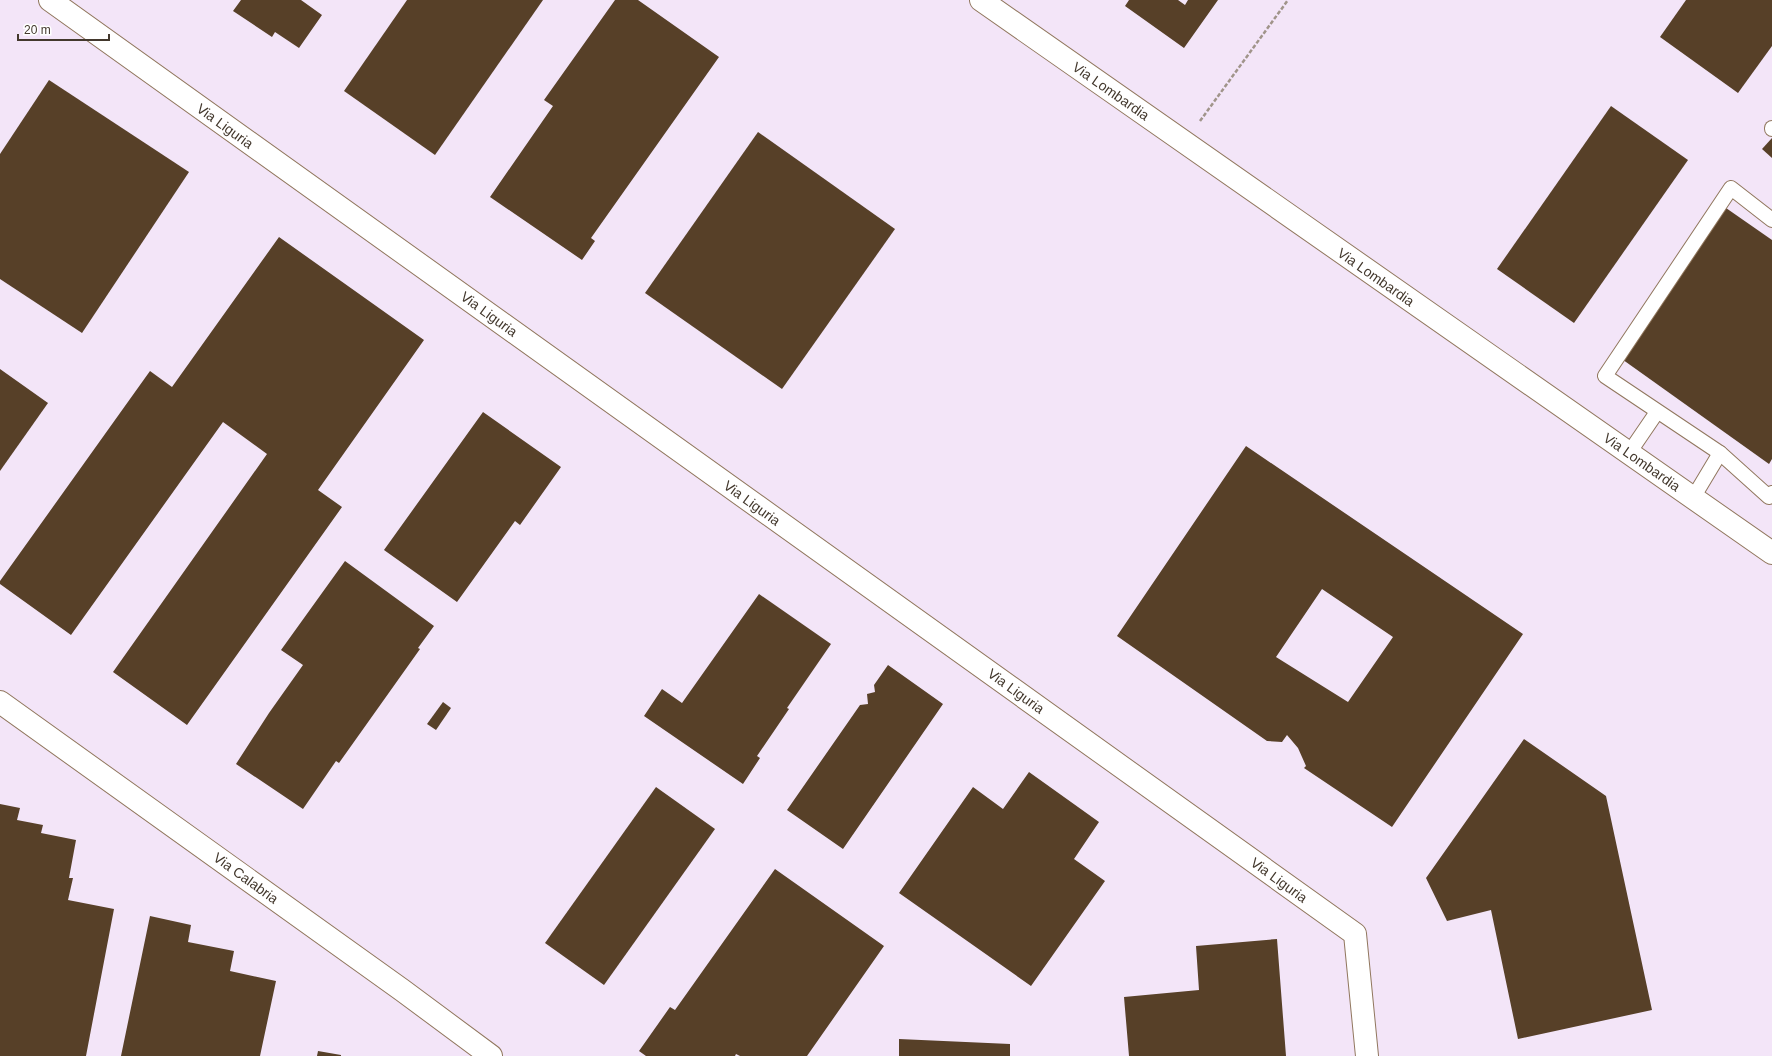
<svg xmlns="http://www.w3.org/2000/svg" width="1772" height="1056" viewBox="0 0 1772 1056" font-family="Arial,sans-serif">
	<style>
		.industrial { fill: #f3e5f8 }
		.building { fill: #574028; fill-rule: evenodd }
		.lines { fill: none; stroke-linecap: round; stroke-linejoin: round }
		.service-casing { stroke: #91775e; stroke-width: 16 }
		.minor-casing { stroke: #91775e; stroke-width: 24 }
		.path { stroke: #a0948a; stroke-width: 2.5; stroke-dasharray: 4 2; stroke-linecap: butt }
		.service { stroke: #fff; stroke-width: 14 }
		.minor { stroke: #fff; stroke-width: 22 }
		.labels { text-anchor: middle; dominant-baseline: central; stroke-width: 4; stroke-linejoin: round; paint-order: stroke }
		.street-label { font-size: 14px; fill: #43382d; stroke: #fff }
	</style>
	<rect width="100%" height="100%" fill="#fff2e8"/>
	<!-- industrial -->
	<rect class="industrial" x="0" y="0" width="1772" height="1056"/>
	<!-- building -->
	<g class="building">
		<path d="M 241,0 L 301,0 L 322,15 L 299,48 L 275,32 L 272,37 L 233,11 Z"/>
		<path d="M 407,0 L 543,0 L 435,155 L 344,91 Z"/>
		<path d="M 615,0 L 638,0 L 719,57 L 591,238 L 595,241 L 582,260 L 490,197 L 553,106 L 544,100 Z"/>
		<path d="M 1129,0 L 1178,0 L 1185,5 L 1188,0 L 1218,0 L 1184,48 L 1125,6 Z"/>
		<path d="M 1686,0 L 1772,0 L 1772,46 L 1738,93 L 1660,37 Z"/>
		<path d="M 49,80 L 189,172 L 82,333 L 0,279 L 0,154 Z"/>
		<path d="M 1611,106 L 1688,160 L 1574,323 L 1497,269 Z"/>
		<path d="M 758,132 L 895,229 L 782,389 L 645,293 Z"/>
		<path d="M 1772,138 L 1772,158 L 1762,149 Z"/>
		<path d="M 1726,208 L 1772,240 L 1772,459 L 1769,464 L 1619,357 Z"/>
		<path d="M 279,237 L 424,340 L 318,490 L 342,507 L 187,725 L 113,672 L 267,454 L 223,422 L 71,635 L 0,584 L 0,581 L 150,371 L 172,387 Z"/>
		<path d="M 0,369 L 48,403 L 0,471 Z"/>
		<path d="M 483,412 L 561,467 L 520,525 L 515,521 L 457,602 L 384,550 Z"/>
		<path d="M 1246,446 L 1523,634 L 1392,827 L 1304,768 L 1306,766 L 1298,748 L 1287,735 L 1282,742 L 1267,741 L 1117,636 ZM 1322,589 L 1393,637 L 1348,702 L 1276,657 Z"/>
		<path d="M 345,561 L 434,626 L 418,648 L 420,649 L 339,763 L 336,761 L 303,809 L 236,764 L 269,713 L 303,665 L 281,650 Z"/>
		<path d="M 759,594 L 831,644 L 787,708 L 789,709 L 757,756 L 760,758 L 743,784 L 644,716 L 662,689 L 682,703 Z"/>
		<path d="M 888,665 L 943,704 L 843,849 L 787,810 L 860,705 L 868,704 L 867,694 L 875,692 L 874,685 Z"/>
		<path d="M 443,702 L 451,708 L 436,730 L 427,724 Z"/>
		<path d="M 1524,739 L 1606,796 L 1652,1010 L 1518,1039 L 1491,910 L 1447,921 L 1426,878 Z"/>
		<path d="M 1029,772 L 1099,822 L 1074,859 L 1105,881 L 1031,986 L 899,893 L 973,787 L 1003,809 Z"/>
		<path d="M 656,787 L 715,829 L 604,985 L 545,943 Z"/>
		<path d="M 0,804 L 20,808 L 17,820 L 43,825 L 41,833 L 76,840 L 69,878 L 73,878 L 68,900 L 114,909 L 86,1056 L 0,1056 Z"/>
		<path d="M 775,869 L 884,946 L 807,1056 L 740,1056 L 736,1054 L 735,1056 L 646,1056 L 639,1051 L 670,1007 L 675,1010 Z"/>
		<path d="M 150,916 L 191,925 L 188,942 L 234,951 L 230,971 L 276,981 L 260,1056 L 121,1056 Z"/>
		<path d="M 1277,939 L 1286,1056 L 1129,1056 L 1124,997 L 1199,990 L 1196,946 Z"/>
		<path d="M 899,1039 L 1010,1044 L 1010,1056 L 899,1056 Z"/>
		<path d="M 318,1051 L 341,1055 L 341,1056 L 317,1056 Z"/>
	</g>
	<g class="lines">
		<defs>
			<g id="service">
				<path d="M 1772,129 L 1772,128"/>
				<path d="M 1772,220 L 1731,188 L 1605,376 L 1720,453 L 1769,497 L 1772,493"/>
				<path d="M 1629,453 L 1657,412"/>
				<path d="M 1693,498 L 1720,453"/>
			</g>
			<g id="minor">
				<path d="M 50,0 L 1355,934 L 1367,1056"/>
				<path d="M 981,0 L 1772,553"/>
				<path d="M 0,702 L 402,990 L 491,1056"/>
			</g>
		</defs>
		<!-- service casing -->
		<use href="#service" class="service-casing"/>
		<!-- minor casing -->
		<use href="#minor" class="minor-casing"/>
		<!-- path -->
		<path class="path" d="M 1200,121 L 1288,0"/>
		<!-- service -->
		<use href="#service" class="service"/>
		<!-- minor -->
		<use href="#minor" class="minor"/>
	</g>
	<g class="labels">
		<!-- street labels -->
		<g class="street-label">
			<text transform="translate(1111 91) rotate(35)">Via Lombardia</text>
			<text transform="translate(225 126) rotate(36)">Via Liguria</text>
			<text transform="translate(1376 277) rotate(35)">Via Lombardia</text>
			<text transform="translate(489 314) rotate(36)">Via Liguria</text>
			<text transform="translate(1642 462) rotate(35)">Via Lombardia</text>
			<text transform="translate(752 503) rotate(36)">Via Liguria</text>
			<text transform="translate(1016 691) rotate(36)">Via Liguria</text>
			<text transform="translate(246 878) rotate(36)">Via Calabria</text>
			<text transform="translate(1279 880) rotate(36)">Via Liguria</text>
		</g>
	</g>
	<!-- scale -->
	<path d="M18 34v6h91v-6" fill="none" stroke="#43382d" stroke-width="2"/>
	<text x="24" y="34" font-size="12" fill="#43382d" stroke="#ffffff" stroke-width="3" paint-order="stroke">20 m</text>
</svg>
